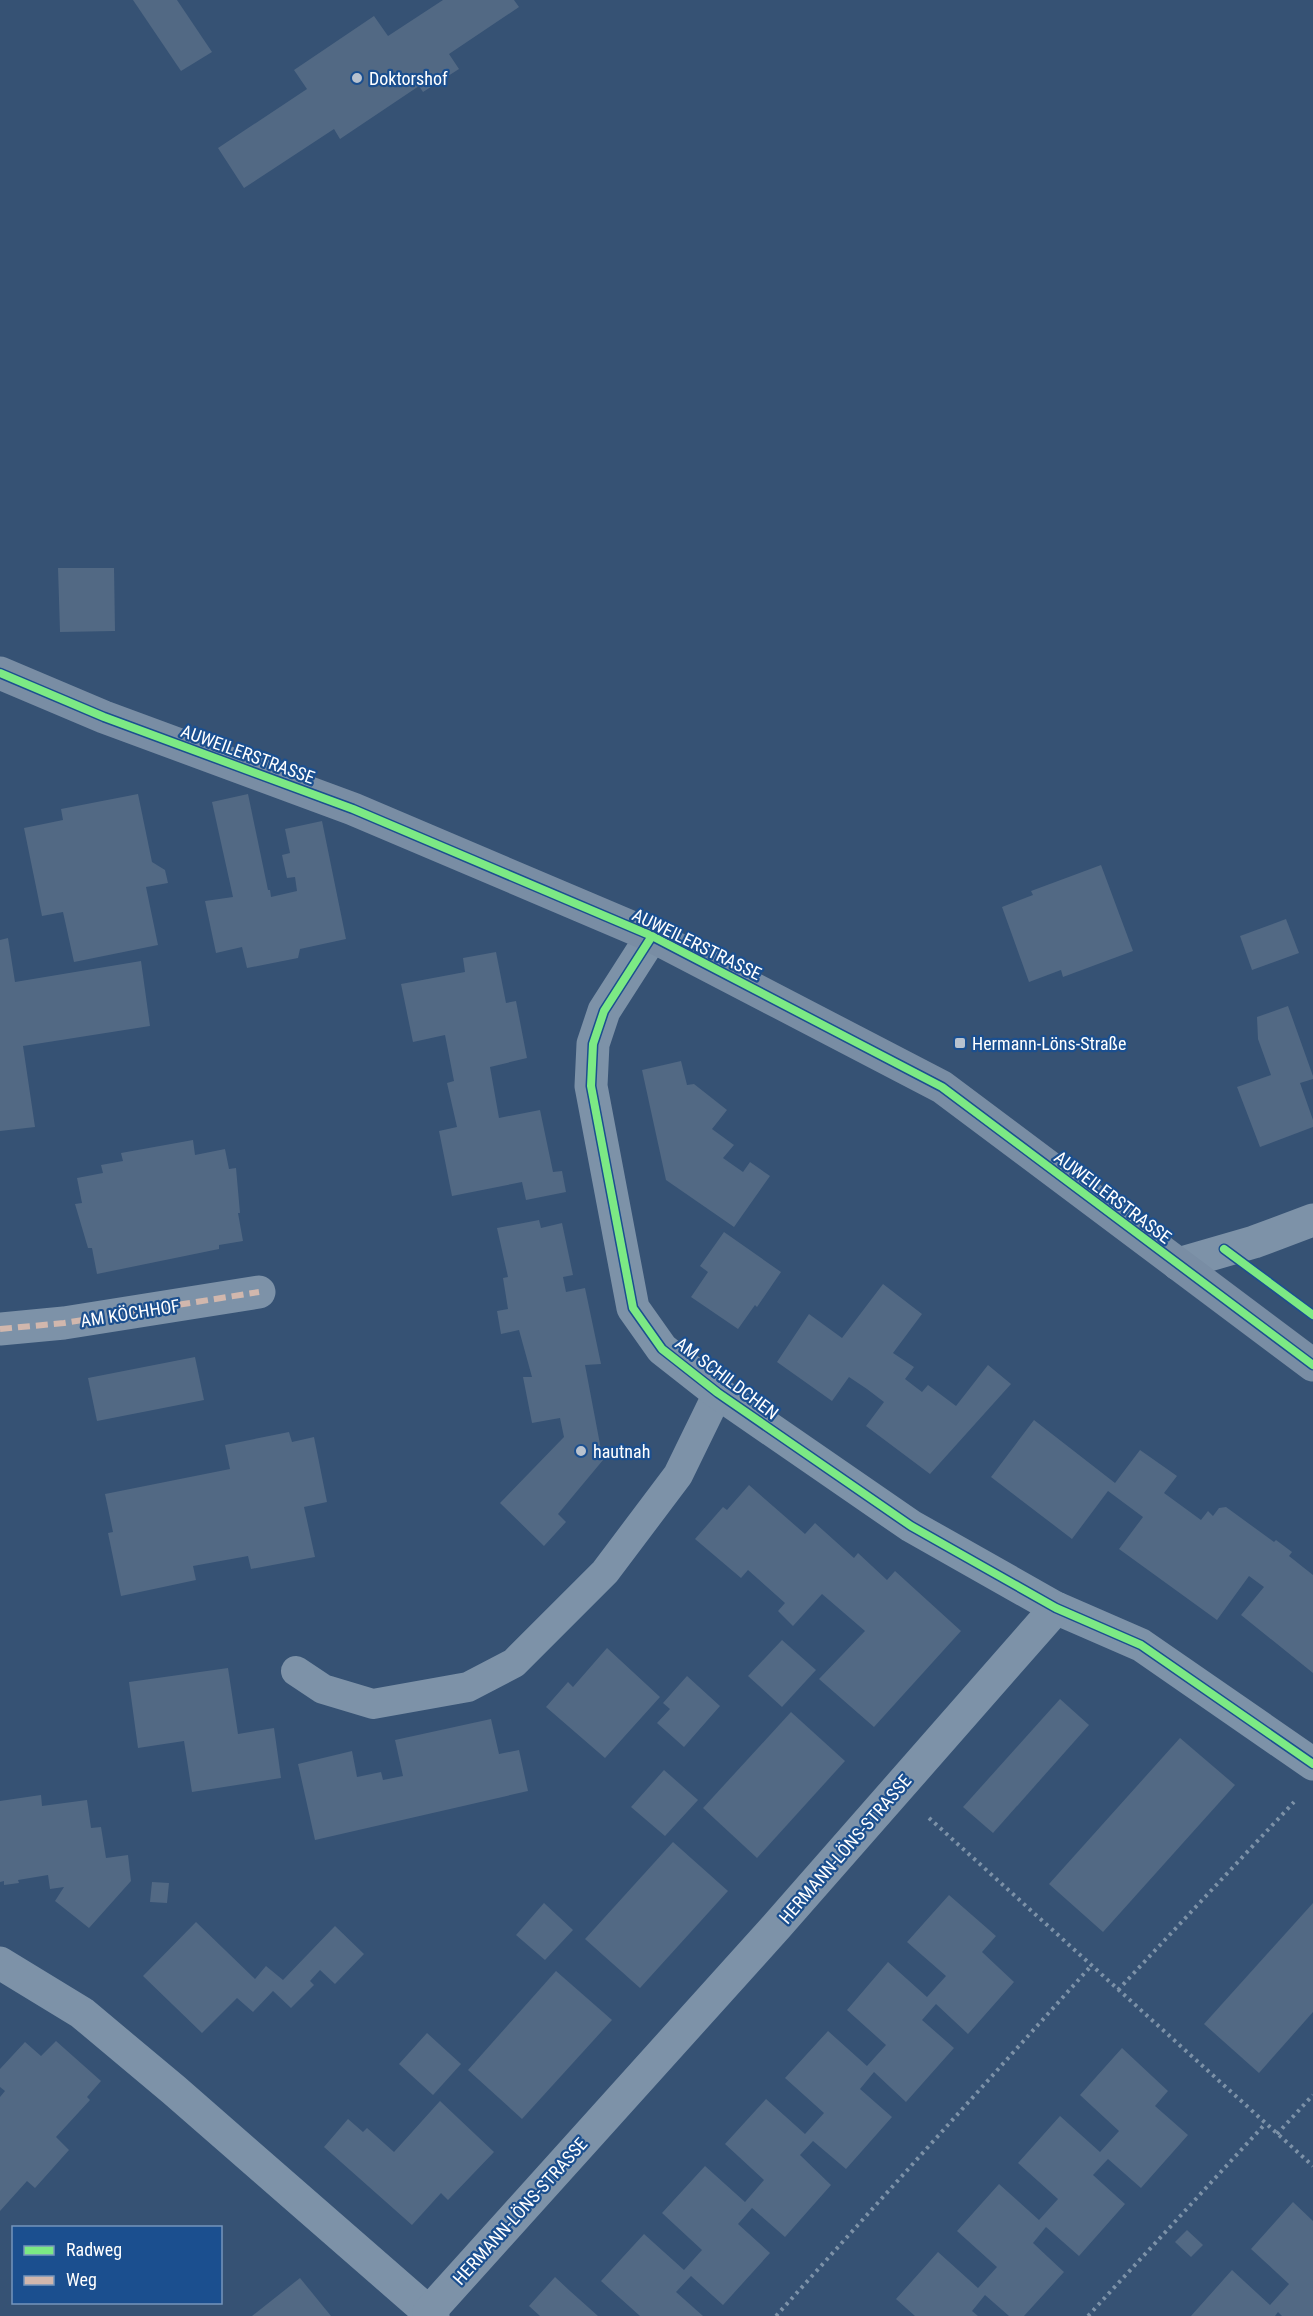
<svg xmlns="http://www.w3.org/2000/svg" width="1313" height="2316" viewBox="0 0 1313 2316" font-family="'Roboto Condensed',sans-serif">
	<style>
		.building { fill: #526984 }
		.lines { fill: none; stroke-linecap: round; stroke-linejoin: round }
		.path { stroke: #7d92a8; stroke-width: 4; stroke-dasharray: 3 4.5; stroke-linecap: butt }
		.lane { stroke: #7d92a8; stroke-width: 30 }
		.street { stroke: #7d92a8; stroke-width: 33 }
		.secondary { stroke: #798da4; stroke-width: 33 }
		.quiet { stroke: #d1b7ad; stroke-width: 6; stroke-dasharray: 12 6; stroke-linecap: butt }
		.cycleway-casing { stroke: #1b4f8f; stroke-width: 11 }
		.cycleway { stroke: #7ce984; stroke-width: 8 }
		.poi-dot { fill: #b9c2ce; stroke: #1b4f8f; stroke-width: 2 }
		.labels { text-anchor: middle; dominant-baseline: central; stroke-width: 4.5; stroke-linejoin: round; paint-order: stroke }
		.poi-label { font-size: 18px; fill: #fff; stroke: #1b4f8f; text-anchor: start }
		.street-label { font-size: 18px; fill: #fff; stroke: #1b4f8f }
	</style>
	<rect width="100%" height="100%" fill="#365274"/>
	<!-- building -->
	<g class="building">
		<path d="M 133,0 L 177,0 L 212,52 L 181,71 Z"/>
		<path d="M 443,0 L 514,0 L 519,7 L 449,54 L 459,69 L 423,92 L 419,86 L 340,139 L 334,129 L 244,188 L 218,148 L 307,89 L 294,70 L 374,16 L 388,36 Z"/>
		<path d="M 58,568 L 114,568 L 115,631 L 60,632 Z"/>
		<path d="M 138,794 L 152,862 L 165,870 L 168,883 L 146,887 L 158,945 L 74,962 L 63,912 L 42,916 L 24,828 L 63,820 L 61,809 Z"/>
		<path d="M 248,794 L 268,890 L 270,890 L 271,897 L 297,891 L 295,877 L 287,878 L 282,855 L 290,853 L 285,829 L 322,821 L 346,939 L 300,949 L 298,958 L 247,968 L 242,947 L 216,953 L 205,901 L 233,897 L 212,802 Z"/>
		<path d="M 1101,865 L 1133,951 L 1063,977 L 1061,970 L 1029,982 L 1002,907 L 1033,895 L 1031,891 Z"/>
		<path d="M 1286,919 L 1299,953 L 1252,970 L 1240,936 Z"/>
		<path d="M 8,938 L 15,982 L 141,961 L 150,1026 L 23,1046 L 35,1127 L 0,1131 L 0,940 Z"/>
		<path d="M 496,952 L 506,1003 L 516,1001 L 527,1058 L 490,1067 L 499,1118 L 540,1110 L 553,1172 L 562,1171 L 566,1192 L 526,1200 L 522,1182 L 452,1196 L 439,1131 L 457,1127 L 447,1083 L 454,1081 L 445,1035 L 413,1042 L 401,984 L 465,972 L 463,958 Z"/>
		<path d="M 1288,1006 L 1313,1076 L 1313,1079 L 1300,1083 L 1313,1120 L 1313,1127 L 1260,1147 L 1237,1087 L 1271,1075 L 1258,1039 L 1257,1017 Z"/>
		<path d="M 681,1061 L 687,1085 L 694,1084 L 727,1110 L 712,1129 L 734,1145 L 723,1158 L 743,1172 L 750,1162 L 770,1176 L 734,1227 L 666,1180 L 642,1070 Z"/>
		<path d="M 193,1140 L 195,1155 L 225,1149 L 229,1169 L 236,1168 L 240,1213 L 238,1213 L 243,1241 L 219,1245 L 219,1249 L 97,1274 L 92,1248 L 88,1248 L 75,1204 L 82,1203 L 77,1178 L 103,1173 L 101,1165 L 123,1161 L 121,1153 Z"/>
		<path d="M 539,1220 L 541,1228 L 562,1223 L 573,1275 L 563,1277 L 566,1292 L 585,1288 L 601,1364 L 585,1365 L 603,1460 L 558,1514 L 566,1522 L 544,1546 L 500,1503 L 564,1437 L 560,1418 L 532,1423 L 523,1377 L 532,1377 L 519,1330 L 501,1334 L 497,1311 L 508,1309 L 503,1278 L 508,1277 L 497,1228 Z"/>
		<path d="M 724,1232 L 781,1272 L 757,1307 L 755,1305 L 738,1329 L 691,1297 L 708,1272 L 700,1266 Z"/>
		<path d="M 883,1284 L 922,1314 L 893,1353 L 914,1367 L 905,1379 L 922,1392 L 928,1385 L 956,1406 L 988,1365 L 1011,1384 L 930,1474 L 866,1426 L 884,1402 L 867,1389 L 849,1377 L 832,1401 L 777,1362 L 809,1314 L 842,1338 Z"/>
		<path d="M 195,1357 L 204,1400 L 97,1421 L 88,1378 Z"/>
		<path d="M 1034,1420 L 1115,1483 L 1140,1450 L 1177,1476 L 1164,1493 L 1201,1520 L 1208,1511 L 1213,1516 L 1219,1508 L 1226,1507 L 1274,1542 L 1276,1540 L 1292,1552 L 1289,1556 L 1313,1575 L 1313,1673 L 1241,1615 L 1264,1587 L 1249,1576 L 1217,1620 L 1119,1549 L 1143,1517 L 1108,1491 L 1072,1539 L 991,1477 Z"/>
		<path d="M 289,1432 L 292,1442 L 314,1437 L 327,1502 L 304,1507 L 315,1557 L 251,1569 L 248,1556 L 193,1566 L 196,1580 L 121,1596 L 108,1533 L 113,1532 L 105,1494 L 230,1469 L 225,1445 Z"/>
		<path d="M 749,1485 L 805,1534 L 815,1523 L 854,1558 L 858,1553 L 887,1580 L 895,1571 L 961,1631 L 874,1727 L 819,1679 L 865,1631 L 822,1594 L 793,1626 L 778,1611 L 785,1603 L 748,1570 L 741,1578 L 695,1539 L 723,1507 L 727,1510 Z"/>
		<path d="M 782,1640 L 816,1670 L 782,1707 L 748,1676 Z"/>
		<path d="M 607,1648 L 660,1697 L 605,1758 L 546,1707 L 568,1682 L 573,1687 Z"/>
		<path d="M 228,1668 L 238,1734 L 274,1728 L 281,1778 L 192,1792 L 184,1741 L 138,1748 L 129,1682 Z"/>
		<path d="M 687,1676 L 720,1706 L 684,1747 L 657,1723 L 670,1709 L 663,1703 Z"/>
		<path d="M 1060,1699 L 1089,1725 L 993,1833 L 963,1807 Z"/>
		<path d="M 791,1712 L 845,1761 L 757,1858 L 703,1808 Z"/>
		<path d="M 491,1719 L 499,1754 L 519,1750 L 528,1791 L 315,1840 L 298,1764 L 352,1751 L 357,1777 L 381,1772 L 383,1780 L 403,1776 L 395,1740 Z"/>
		<path d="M 1180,1738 L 1235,1785 L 1103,1932 L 1049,1884 Z"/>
		<path d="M 664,1770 L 698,1800 L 665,1836 L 631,1807 Z"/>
		<path d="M 41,1795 L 42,1806 L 87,1800 L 91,1828 L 101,1827 L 106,1858 L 128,1855 L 131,1881 L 89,1928 L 55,1901 L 64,1887 L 50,1889 L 48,1875 L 18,1880 L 19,1883 L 4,1885 L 4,1881 L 0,1882 L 0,1801 Z"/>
		<path d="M 673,1842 L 728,1891 L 640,1988 L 585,1939 Z"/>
		<path d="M 152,1882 L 169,1883 L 167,1903 L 150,1902 Z"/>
		<path d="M 949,1895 L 996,1936 L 982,1952 L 1014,1982 L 968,2034 L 936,2004 L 922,2020 L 954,2048 L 906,2102 L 874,2072 L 860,2089 L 892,2117 L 846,2169 L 813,2141 L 800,2155 L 831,2185 L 785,2237 L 752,2208 L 738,2224 L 770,2253 L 723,2305 L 691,2276 L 676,2292 L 703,2316 L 640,2316 L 601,2281 L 644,2234 L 684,2270 L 702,2250 L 662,2213 L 705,2166 L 745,2202 L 764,2180 L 725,2144 L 766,2099 L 805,2134 L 824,2113 L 785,2078 L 828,2031 L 867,2066 L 886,2045 L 847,2010 L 888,1962 L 927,1997 L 946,1976 L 907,1942 Z"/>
		<path d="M 544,1903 L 573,1930 L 545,1960 L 516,1935 Z"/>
		<path d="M 1313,1903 L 1313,2012 L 1259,2073 L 1204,2024 Z"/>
		<path d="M 196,1922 L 255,1979 L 266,1966 L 283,1980 L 335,1926 L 364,1954 L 335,1984 L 320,1970 L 310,1981 L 314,1985 L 291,2008 L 273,1991 L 253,2012 L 237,1998 L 202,2033 L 143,1976 Z"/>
		<path d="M 556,1971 L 612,2020 L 522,2119 L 468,2070 Z"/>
		<path d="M 427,2033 L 461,2064 L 433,2095 L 399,2064 Z"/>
		<path d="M 56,2041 L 101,2081 L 87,2097 L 90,2100 L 56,2137 L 69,2150 L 35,2188 L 27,2181 L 0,2211 L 0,2097 L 5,2091 L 0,2087 L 0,2069 L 25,2042 L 41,2056 Z"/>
		<path d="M 1122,2048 L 1168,2091 L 1155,2106 L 1188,2135 L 1141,2188 L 1108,2159 L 1093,2175 L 1125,2204 L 1079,2256 L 1046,2227 L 1033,2243 L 1064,2272 L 1024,2316 L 1009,2316 L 985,2295 L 972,2311 L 978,2316 L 915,2316 L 896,2299 L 938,2252 L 978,2288 L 997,2267 L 957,2231 L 999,2184 L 1039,2220 L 1058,2199 L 1018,2163 L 1060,2116 L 1100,2152 L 1119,2131 L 1080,2095 Z"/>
		<path d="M 440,2101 L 494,2152 L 448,2200 L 441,2193 L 412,2225 L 324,2147 L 348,2119 L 363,2132 L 367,2128 L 394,2152 Z"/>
		<path d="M 1293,2202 L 1313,2221 L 1313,2316 L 1282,2316 L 1278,2312 L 1275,2316 L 1191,2316 L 1232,2270 L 1270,2305 L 1289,2284 L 1251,2249 Z"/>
		<path d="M 1187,2230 L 1203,2245 L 1191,2257 L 1175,2242 Z"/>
		<path d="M 555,2277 L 570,2291 L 598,2316 L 540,2316 L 529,2306 Z"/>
		<path d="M 300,2278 L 331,2316 L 252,2316 Z"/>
	</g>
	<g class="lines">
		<!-- path -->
		<g class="path">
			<path d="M 929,1818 L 1313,2166"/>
			<path d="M 1118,1990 L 1294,1802"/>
			<path d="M 1277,2134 L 1313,2095"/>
			<path d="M 776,2316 L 1091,1966"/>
			<path d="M 1088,2316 L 1265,2124"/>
		</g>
		<!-- lane -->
		<path class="lane" d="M 296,1671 L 323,1689 L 373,1704 L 468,1687 L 514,1663 L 605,1572 L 678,1475 L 718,1393"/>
		<!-- street -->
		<g class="street">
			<path d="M 652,936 L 604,1011 L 593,1044 L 591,1086 L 633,1308 L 662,1349 L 718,1393 L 911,1526 L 1056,1608 L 1141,1645 L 1313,1764"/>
			<path d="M 1178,1264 L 1254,1242 L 1313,1220"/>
			<path d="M 0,1329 L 64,1323 L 259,1292"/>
			<path d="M 0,1963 L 82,2013 L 174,2090 L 433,2316"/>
			<path d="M 429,2312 L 776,1927 L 1056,1608"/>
		</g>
		<!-- secondary -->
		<path class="secondary" d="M 0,673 L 104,717 L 353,809 L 652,936 L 942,1087 L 1313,1365"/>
		<!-- quiet -->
		<path class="quiet" d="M 0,1329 L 64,1323 L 259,1292"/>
		<defs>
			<g id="cycleway">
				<path d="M 0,673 L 104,717 L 353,809 L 652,936 L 942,1087 L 1313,1365"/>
				<path d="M 652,936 L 604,1011 L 593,1044 L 591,1086 L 633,1308 L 662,1349 L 718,1393 L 911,1526 L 1056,1608 L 1141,1645 L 1313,1764"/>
				<path d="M 1224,1249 L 1313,1315"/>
			</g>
		</defs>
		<!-- cycleway casing -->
		<use href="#cycleway" class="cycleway-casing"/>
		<!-- cycleway -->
		<use href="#cycleway" class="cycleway"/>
	</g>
	<!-- markers -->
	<g class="poi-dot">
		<circle cx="357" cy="78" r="6"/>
		<rect x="954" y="1037" width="12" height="12" rx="3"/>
		<circle cx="581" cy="1451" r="6"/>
	</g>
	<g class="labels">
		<!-- poi labels -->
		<g class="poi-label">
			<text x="369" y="78">Doktorshof</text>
			<text x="972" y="1043">Hermann-Löns-Straße</text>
			<text x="593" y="1451">hautnah</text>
		</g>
		<!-- street labels -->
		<g class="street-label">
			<text transform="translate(248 754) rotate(20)">AUWEILERSTRASSE</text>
			<text transform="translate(697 944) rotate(26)">AUWEILERSTRASSE</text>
			<text transform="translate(1113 1197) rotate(37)">AUWEILERSTRASSE</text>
			<text transform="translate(130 1313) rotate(-9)">AM KÖCHHOF</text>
			<text transform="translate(727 1378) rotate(37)">AM SCHILDCHEN</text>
			<text transform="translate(845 1849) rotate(-49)">HERMANN-LÖNS-STRASSE</text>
			<text transform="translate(520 2211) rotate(-48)">HERMANN-LÖNS-STRASSE</text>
		</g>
	</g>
	<!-- legend -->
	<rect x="12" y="2226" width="210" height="78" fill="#1b4f8f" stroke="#7695bc" stroke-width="1.5"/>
	<rect x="24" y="2246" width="30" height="9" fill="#7ce984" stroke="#7695bc" stroke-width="1.5"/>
	<text x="66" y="2256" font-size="18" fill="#ffffff">Radweg</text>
	<rect x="24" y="2276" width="30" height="9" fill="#d1b7ad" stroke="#7695bc" stroke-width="1.5"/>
	<text x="66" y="2286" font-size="18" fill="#ffffff">Weg</text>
</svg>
